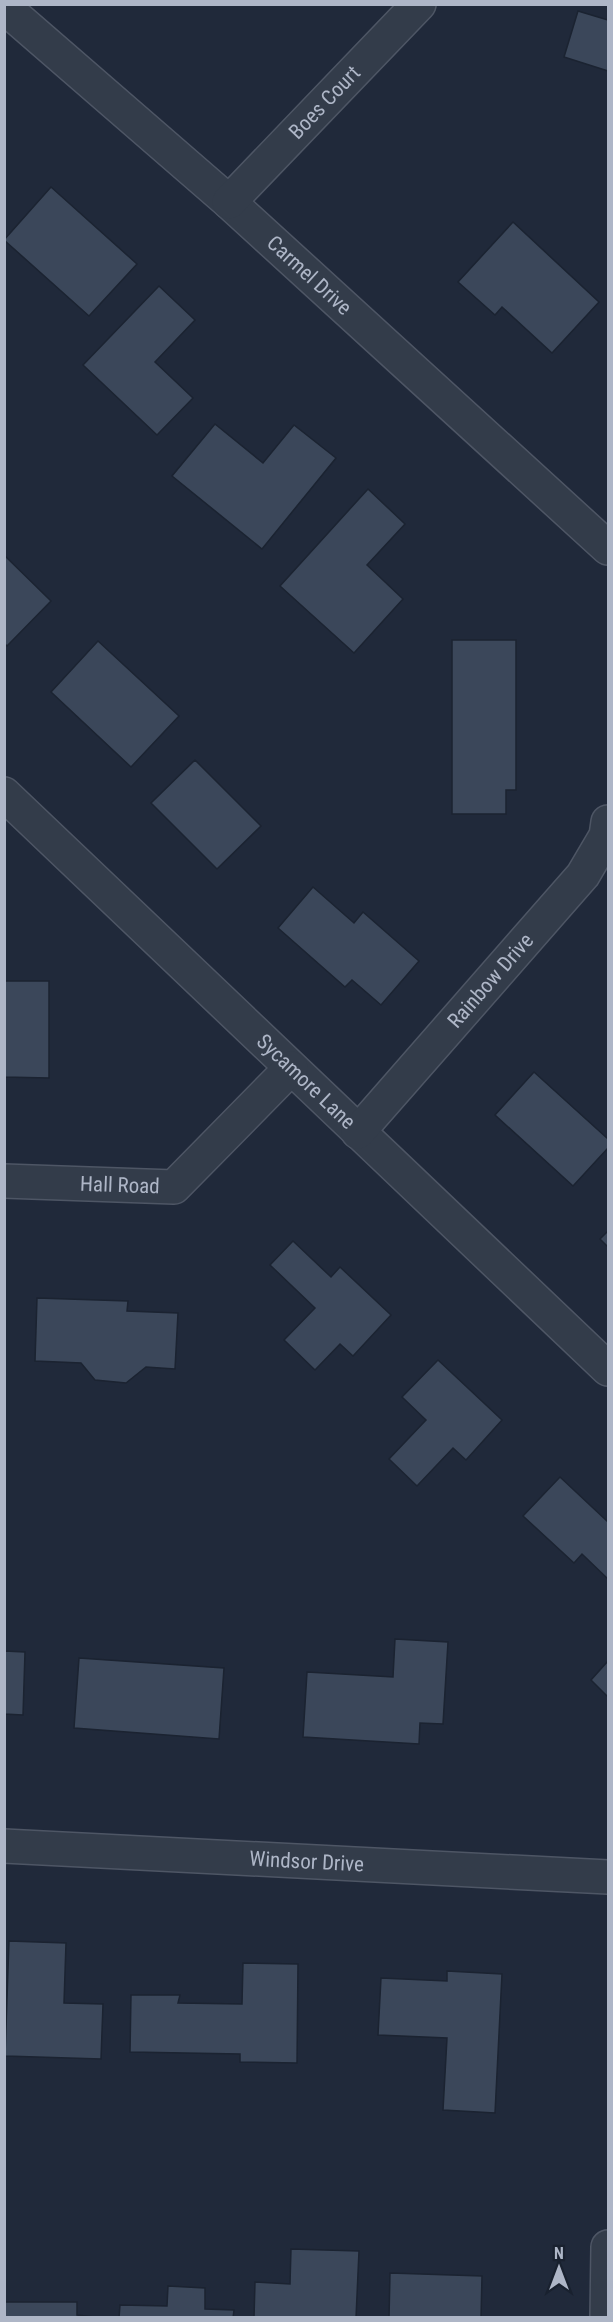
<svg xmlns="http://www.w3.org/2000/svg" width="613" height="2322" viewBox="0 0 613 2322" font-family="'Roboto Condensed',sans-serif">
	<style>
		.building { fill: #3b475a; stroke: #1b2331; stroke-width: 1.5 }
		.lines { fill: none; stroke-linecap: round; stroke-linejoin: round }
		.minor-casing { stroke: #4e5665; stroke-width: 36 }
		.minor { stroke: #333c4a; stroke-width: 33 }
		.labels { text-anchor: middle; dominant-baseline: central; stroke-width: 4.5; stroke-linejoin: round; paint-order: stroke }
		.street-label { font-size: 21px; fill: #aeb6c7; stroke: #19212f }
	</style>
	<rect width="100%" height="100%" fill="#20293a"/>
	<!-- building -->
	<g class="building">
		<path d="M 578,11 L 608,20 L 608,71 L 564,57 Z"/>
		<path d="M 51,187 L 137,264 L 89,316 L 4,240 Z"/>
		<path d="M 513,222 L 599,302 L 552,353 L 502,307 L 495,315 L 458,282 Z"/>
		<path d="M 159,286 L 195,320 L 155,362 L 193,398 L 157,435 L 83,365 Z"/>
		<path d="M 215,424 L 263,463 L 294,425 L 336,458 L 262,549 L 172,476 Z"/>
		<path d="M 368,489 L 405,524 L 367,565 L 403,599 L 354,653 L 280,586 Z"/>
		<path d="M 4,555 L 51,601 L 7,646 L 4,643 Z"/>
		<path d="M 452,640 L 516,640 L 516,790 L 506,790 L 506,814 L 452,814 Z"/>
		<path d="M 98,641 L 179,716 L 131,767 L 51,692 Z"/>
		<path d="M 195,760 L 261,826 L 217,869 L 151,803 Z"/>
		<path d="M 313,887 L 354,923 L 363,912 L 419,961 L 381,1005 L 352,980 L 345,987 L 278,928 Z"/>
		<path d="M 4,981 L 49,981 L 49,1078 L 4,1077 Z"/>
		<path d="M 534,1072 L 608,1139 L 608,1148 L 573,1186 L 495,1115 Z"/>
		<path d="M 608,1231 L 608,1247 L 600,1239 Z"/>
		<path d="M 293,1241 L 331,1277 L 340,1267 L 391,1315 L 353,1356 L 340,1344 L 315,1370 L 284,1340 L 315,1308 L 270,1265 Z"/>
		<path d="M 37,1298 L 128,1301 L 127,1311 L 178,1313 L 175,1369 L 146,1367 L 126,1383 L 95,1380 L 81,1363 L 35,1361 Z"/>
		<path d="M 438,1360 L 502,1420 L 466,1460 L 453,1448 L 417,1486 L 389,1459 L 426,1420 L 402,1397 Z"/>
		<path d="M 560,1477 L 608,1522 L 608,1579 L 582,1554 L 574,1563 L 523,1516 Z"/>
		<path d="M 395,1639 L 448,1642 L 443,1724 L 420,1723 L 419,1744 L 303,1737 L 307,1672 L 393,1677 Z"/>
		<path d="M 4,1651 L 25,1652 L 23,1715 L 4,1714 Z"/>
		<path d="M 79,1658 L 224,1668 L 219,1739 L 74,1728 Z"/>
		<path d="M 608,1661 L 608,1697 L 591,1680 Z"/>
		<path d="M 9,1941 L 66,1943 L 64,2003 L 103,2004 L 101,2059 L 5,2056 Z"/>
		<path d="M 243,1963 L 298,1964 L 297,2063 L 240,2062 L 240,2054 L 130,2052 L 131,1995 L 180,1995 L 178,2003 L 242,2004 Z"/>
		<path d="M 447,1971 L 502,1974 L 495,2113 L 443,2110 L 447,2038 L 378,2035 L 381,1978 L 447,1981 Z"/>
		<path d="M 291,2249 L 359,2251 L 356,2318 L 254,2318 L 255,2282 L 290,2284 Z"/>
		<path d="M 390,2273 L 482,2276 L 481,2318 L 389,2318 Z"/>
		<path d="M 168,2286 L 205,2288 L 205,2309 L 234,2310 L 233,2318 L 119,2318 L 120,2305 L 167,2306 Z"/>
		<path d="M 4,2302 L 77,2302 L 77,2315 L 103,2318 L 4,2318 Z"/>
	</g>
	<g class="lines">
		<defs>
			<g id="minor">
				<path id="s1" d="M 4,10 L 10,12 L 229,202 L 608,548"/>
				<path id="s2" d="M 229,202 L 419,4"/>
				<path id="s3" d="M 4,794 L 608,1369"/>
				<path id="s4" d="M 358,1132 L 583,875 L 606,836 L 608,822"/>
				<path id="s5" d="M 4,1181 L 174,1187 L 291,1068"/>
				<path id="s6" d="M 4,1846 L 608,1877"/>
				<path d="M 607,2318 L 608,2247"/>
			</g>
		</defs>
		<!-- minor casing -->
		<use href="#minor" class="minor-casing"/>
		<!-- minor -->
		<use href="#minor" class="minor"/>
	</g>
	<g class="labels">
		<!-- street labels -->
		<g class="street-label">
			<text stroke="none"><textPath href="#s2" startOffset="138">Boes Court</textPath></text>
			<text stroke="none"><textPath href="#s1" startOffset="405">Carmel Drive</textPath></text>
			<text stroke="none"><textPath href="#s4" startOffset="201">Rainbow Drive</textPath></text>
			<text stroke="none"><textPath href="#s3" startOffset="417">Sycamore Lane</textPath></text>
			<text stroke="none"><textPath href="#s5" startOffset="116">Hall Road</textPath></text>
			<text stroke="none"><textPath href="#s6" startOffset="303">Windsor Drive</textPath></text>
		</g>
	</g>
	<!-- border -->
	<rect width="613" height="2322" fill="none" stroke="#aeb6c7" stroke-width="12"/>
	<!-- north arrow -->
	<g transform="translate(559 2268)" stroke="#19212f" stroke-width="4.5" paint-order="stroke">
	<path d="M0-4.5L10 22L0 15L-10 22Z" fill="#aeb6c7"/>
	<text y="-9" font-size="16" font-weight="bold" text-anchor="middle" fill="#aeb6c7">N</text>
	</g>
</svg>
